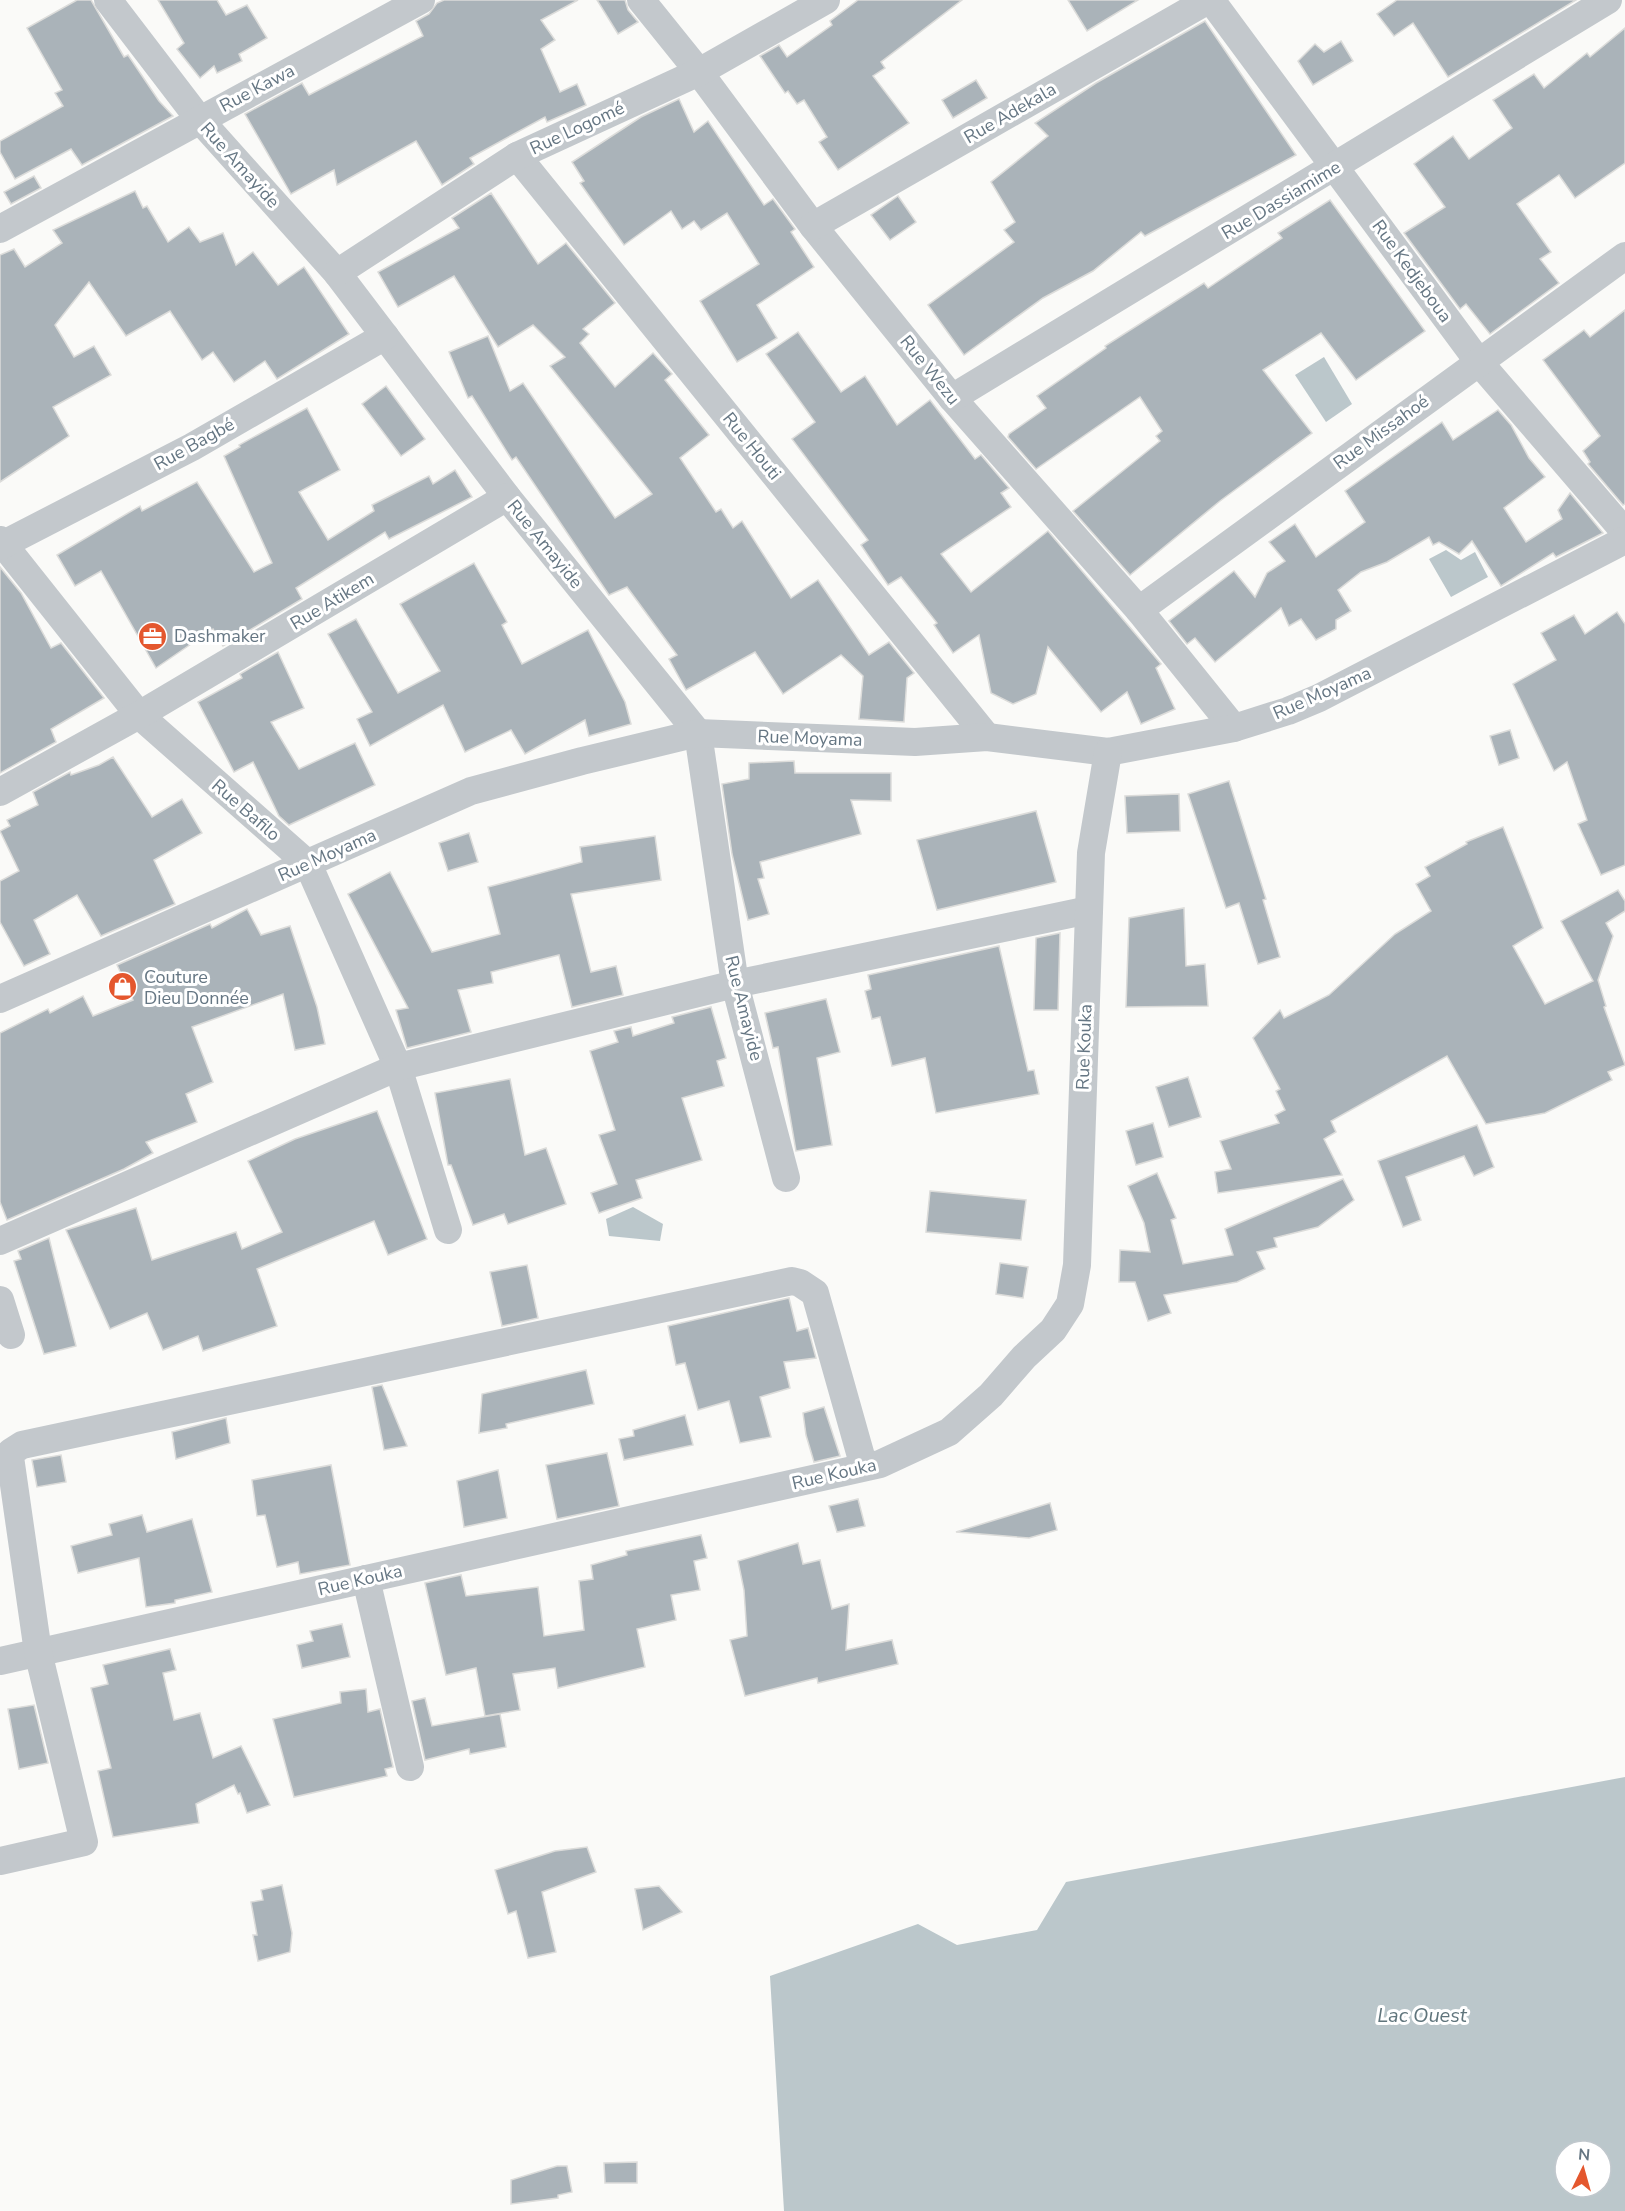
<svg xmlns="http://www.w3.org/2000/svg" width="1625" height="2211" viewBox="0 0 1625 2211" font-family="'Nunito Sans',sans-serif">
	<style>
		.water { fill: #bbc7cb; fill-rule: evenodd }
		.building { fill: #aab3b9; stroke: #dcdcda; stroke-width: 1.5 }
		.lines { fill: none; stroke-linecap: round; stroke-linejoin: round }
		.street { stroke: #c3c8cc; stroke-width: 28 }
		.labels { text-anchor: middle; dominant-baseline: central; stroke-width: 6; stroke-linejoin: round; paint-order: stroke }
		.street-label { font-size: 18px; fill: #657683; stroke: #fff }
		.poi-label { font-size: 18px; fill: #657683; stroke: #fff; text-anchor: start }
		.water-label { font-size: 20px; font-style: italic; fill: #60757c; stroke: #fff }
	</style>
	<rect width="100%" height="100%" fill="#fafaf8"/>
	<!-- water -->
	<g class="water">
		<path d="M 1324,357 L 1352,404 L 1326,422 L 1295,375 Z"/>
		<path d="M 1446,550 L 1461,560 L 1475,552 L 1488,577 L 1451,597 L 1429,559 Z"/>
		<path d="M 633,1207 L 663,1224 L 660,1241 L 609,1236 L 606,1219 Z"/>
		<path d="M 1625,1777 L 1625,2211 L 784,2211 L 770,1976 L 918,1924 L 957,1945 L 1037,1930 L 1066,1882 ZM 1565,2151 L 1601,2151 L 1601,2187 L 1565,2187 Z"/>
	</g>
	<!-- building -->
	<g class="building">
		<path d="M 77,0 L 91,0 L 124,57 L 128,55 L 159,101 L 173,116 L 82,165 L 71,149 L 15,179 L 0,152 L 0,141 L 63,106 L 55,93 L 62,90 L 27,28 Z"/>
		<path d="M 158,0 L 217,0 L 226,15 L 247,5 L 267,38 L 239,54 L 242,61 L 217,73 L 214,66 L 200,78 L 177,49 L 184,43 Z"/>
		<path d="M 444,0 L 578,0 L 541,20 L 555,40 L 541,49 L 560,92 L 577,84 L 586,105 L 547,122 L 545,117 L 470,158 L 474,164 L 442,185 L 416,141 L 337,185 L 334,170 L 291,194 L 245,114 L 302,83 L 309,95 L 423,36 L 416,21 L 429,14 L 437,3 Z"/>
		<path d="M 597,0 L 625,0 L 628,10 L 638,22 L 618,34 Z"/>
		<path d="M 858,0 L 962,0 L 881,62 L 885,68 L 873,76 L 909,123 L 838,170 L 819,142 L 827,137 L 804,100 L 797,104 L 788,91 L 785,93 L 760,56 L 779,45 L 787,57 L 832,25 L 830,21 Z"/>
		<path d="M 1068,0 L 1138,0 L 1087,31 Z"/>
		<path d="M 1397,0 L 1576,0 L 1448,77 L 1413,23 L 1394,36 L 1377,14 Z"/>
		<path d="M 1205,21 L 1296,155 L 1145,236 L 1141,232 L 1093,271 L 1043,298 L 964,355 L 928,305 L 1014,242 L 1004,230 L 1015,222 L 991,182 L 1048,136 L 1035,123 L 1096,83 Z"/>
		<path d="M 1625,28 L 1625,163 L 1575,198 L 1559,175 L 1517,204 L 1551,252 L 1540,259 L 1559,283 L 1490,334 L 1466,304 L 1460,309 L 1404,233 L 1445,207 L 1414,164 L 1453,136 L 1469,159 L 1512,128 L 1493,100 L 1534,74 L 1544,88 L 1587,53 L 1590,57 Z"/>
		<path d="M 1341,41 L 1353,61 L 1313,85 L 1298,61 L 1315,44 L 1324,52 Z"/>
		<path d="M 976,80 L 987,98 L 953,118 L 942,100 Z"/>
		<path d="M 679,99 L 694,132 L 708,121 L 764,205 L 773,199 L 795,229 L 791,232 L 814,267 L 757,305 L 777,338 L 737,362 L 700,301 L 759,264 L 727,213 L 701,230 L 694,221 L 682,229 L 671,211 L 624,245 L 580,183 L 584,181 L 572,162 L 641,117 Z"/>
		<path d="M 34,176 L 41,188 L 11,204 L 4,192 Z"/>
		<path d="M 135,191 L 143,208 L 147,206 L 168,242 L 189,227 L 200,242 L 223,233 L 236,265 L 253,252 L 278,285 L 304,267 L 349,334 L 277,379 L 265,361 L 234,382 L 213,352 L 202,360 L 170,311 L 126,336 L 89,282 L 55,325 L 74,357 L 94,346 L 111,375 L 53,407 L 69,436 L 0,482 L 0,255 L 14,249 L 25,267 L 62,243 L 53,230 Z"/>
		<path d="M 491,193 L 538,264 L 566,243 L 615,303 L 583,329 L 589,334 L 580,343 L 615,387 L 653,353 L 672,374 L 665,380 L 709,435 L 680,458 L 716,512 L 721,509 L 733,528 L 742,521 L 791,598 L 818,580 L 869,655 L 889,642 L 914,673 L 907,678 L 904,722 L 859,719 L 863,676 L 841,655 L 783,694 L 755,652 L 686,690 L 669,659 L 677,655 L 627,587 L 609,595 L 516,457 L 512,460 L 472,396 L 468,398 L 449,352 L 488,336 L 510,391 L 523,383 L 615,518 L 652,494 L 550,366 L 565,357 L 533,325 L 498,347 L 454,276 L 398,307 L 378,272 L 459,228 L 452,218 Z"/>
		<path d="M 898,196 L 916,222 L 890,240 L 871,215 Z"/>
		<path d="M 1330,200 L 1425,331 L 1356,380 L 1321,333 L 1263,370 L 1312,433 L 1220,501 L 1130,575 L 1073,511 L 1160,441 L 1156,436 L 1162,431 L 1140,397 L 1036,469 L 1008,437 L 1009,434 L 1046,408 L 1037,396 L 1106,348 L 1105,346 L 1204,283 L 1208,288 L 1282,238 L 1278,233 Z"/>
		<path d="M 1625,310 L 1625,504 L 1623,505 L 1588,464 L 1590,462 L 1583,451 L 1600,436 L 1543,360 L 1584,330 L 1590,337 Z"/>
		<path d="M 798,332 L 841,392 L 865,376 L 897,425 L 930,400 L 975,459 L 981,455 L 1009,488 L 1001,493 L 1011,507 L 941,554 L 971,592 L 1048,531 L 1161,664 L 1156,668 L 1175,709 L 1141,724 L 1127,692 L 1101,712 L 1048,647 L 1036,694 L 1013,704 L 991,693 L 979,635 L 953,653 L 934,625 L 937,623 L 901,577 L 888,585 L 861,545 L 868,540 L 792,439 L 815,422 L 766,354 Z"/>
		<path d="M 386,386 L 425,439 L 401,456 L 362,404 Z"/>
		<path d="M 307,408 L 340,470 L 299,492 L 328,540 L 374,511 L 372,505 L 429,476 L 433,484 L 455,470 L 472,497 L 389,539 L 385,532 L 296,588 L 302,599 L 223,646 L 213,629 L 156,668 L 101,571 L 75,586 L 57,555 L 140,506 L 142,511 L 197,482 L 254,572 L 272,563 L 224,456 L 240,447 L 239,445 Z"/>
		<path d="M 1498,410 L 1511,425 L 1529,458 L 1545,477 L 1504,508 L 1526,542 L 1562,519 L 1558,510 L 1570,493 L 1603,533 L 1556,557 L 1553,553 L 1501,586 L 1472,541 L 1459,554 L 1439,542 L 1433,545 L 1429,537 L 1387,562 L 1361,572 L 1338,590 L 1351,611 L 1336,620 L 1336,629 L 1316,640 L 1301,619 L 1289,626 L 1281,608 L 1215,662 L 1195,638 L 1187,644 L 1169,621 L 1234,571 L 1255,597 L 1267,573 L 1285,561 L 1269,542 L 1295,524 L 1316,557 L 1365,522 L 1345,491 L 1442,422 L 1453,440 Z"/>
		<path d="M 474,563 L 507,622 L 502,625 L 522,664 L 588,630 L 625,702 L 631,724 L 589,736 L 585,720 L 525,754 L 511,730 L 465,752 L 443,705 L 370,746 L 357,719 L 372,712 L 328,634 L 356,619 L 398,693 L 440,671 L 400,604 Z"/>
		<path d="M 0,567 L 21,593 L 51,648 L 61,643 L 104,698 L 51,729 L 56,742 L 0,773 Z"/>
		<path d="M 1617,612 L 1625,624 L 1625,865 L 1601,875 L 1578,824 L 1587,820 L 1567,762 L 1554,771 L 1513,684 L 1556,660 L 1541,633 L 1574,615 L 1585,634 Z"/>
		<path d="M 278,652 L 304,708 L 271,722 L 299,769 L 355,743 L 375,785 L 289,825 L 279,816 L 253,762 L 234,772 L 198,702 L 242,678 L 240,674 Z"/>
		<path d="M 1510,730 L 1519,758 L 1499,765 L 1490,736 Z"/>
		<path d="M 113,757 L 152,817 L 182,799 L 202,833 L 154,860 L 175,904 L 101,936 L 77,895 L 34,920 L 50,954 L 24,966 L 0,922 L 0,881 L 19,871 L 0,831 L 10,826 L 7,820 L 38,805 L 33,792 L 70,772 L 71,775 L 99,765 Z"/>
		<path d="M 794,761 L 795,773 L 891,773 L 891,801 L 851,800 L 861,834 L 760,862 L 764,878 L 758,879 L 769,914 L 748,920 L 732,854 L 722,784 L 749,779 L 749,763 Z"/>
		<path d="M 1229,781 L 1266,899 L 1263,900 L 1280,957 L 1258,964 L 1239,903 L 1226,908 L 1188,794 Z"/>
		<path d="M 1179,794 L 1180,831 L 1127,833 L 1125,796 Z"/>
		<path d="M 1036,811 L 1056,882 L 937,910 L 917,840 Z"/>
		<path d="M 1503,827 L 1543,928 L 1513,946 L 1545,1004 L 1593,981 L 1561,921 L 1618,890 L 1625,901 L 1625,911 L 1606,923 L 1613,936 L 1598,980 L 1606,1006 L 1604,1007 L 1625,1065 L 1608,1072 L 1612,1080 L 1545,1113 L 1486,1124 L 1447,1056 L 1331,1121 L 1336,1132 L 1324,1139 L 1342,1175 L 1218,1193 L 1215,1172 L 1231,1169 L 1220,1141 L 1279,1123 L 1275,1115 L 1285,1110 L 1276,1091 L 1280,1089 L 1253,1038 L 1280,1010 L 1284,1018 L 1329,995 L 1395,934 L 1431,911 L 1416,884 L 1430,876 L 1425,867 L 1467,844 L 1466,842 Z"/>
		<path d="M 469,833 L 478,862 L 448,871 L 439,843 Z"/>
		<path d="M 655,836 L 661,880 L 571,894 L 591,972 L 616,966 L 623,995 L 572,1007 L 559,955 L 491,972 L 493,983 L 458,990 L 471,1032 L 407,1048 L 396,1010 L 408,1008 L 348,894 L 390,872 L 432,952 L 500,934 L 488,887 L 582,862 L 580,847 Z"/>
		<path d="M 1184,908 L 1186,966 L 1205,964 L 1208,1006 L 1126,1007 L 1129,918 Z"/>
		<path d="M 247,909 L 261,935 L 290,926 L 317,1007 L 325,1044 L 295,1050 L 283,994 L 192,1027 L 213,1082 L 186,1094 L 197,1122 L 146,1142 L 153,1153 L 124,1169 L 7,1220 L 0,1202 L 0,1033 L 48,1009 L 50,1013 L 83,996 L 93,1016 L 133,1000 L 117,965 L 210,924 L 212,928 Z"/>
		<path d="M 1060,933 L 1058,1010 L 1034,1010 L 1036,938 Z"/>
		<path d="M 999,946 L 1028,1071 L 1034,1070 L 1039,1094 L 936,1113 L 925,1058 L 892,1066 L 880,1017 L 872,1019 L 865,991 L 871,989 L 868,975 Z"/>
		<path d="M 826,999 L 840,1052 L 817,1058 L 832,1145 L 796,1151 L 778,1047 L 773,1048 L 765,1013 Z"/>
		<path d="M 711,1007 L 726,1058 L 717,1061 L 724,1086 L 682,1098 L 702,1160 L 636,1180 L 642,1198 L 599,1213 L 591,1193 L 617,1184 L 599,1135 L 615,1130 L 590,1051 L 618,1042 L 614,1031 L 631,1027 L 633,1036 L 674,1023 L 672,1017 Z"/>
		<path d="M 1188,1077 L 1201,1117 L 1169,1127 L 1156,1087 Z"/>
		<path d="M 510,1079 L 525,1155 L 546,1148 L 566,1204 L 508,1224 L 504,1214 L 473,1225 L 451,1165 L 448,1165 L 435,1093 Z"/>
		<path d="M 377,1111 L 427,1239 L 388,1255 L 374,1221 L 257,1269 L 277,1326 L 203,1351 L 198,1336 L 163,1350 L 147,1313 L 110,1329 L 66,1230 L 136,1208 L 152,1260 L 236,1232 L 242,1249 L 282,1232 L 248,1161 L 295,1139 Z"/>
		<path d="M 1153,1123 L 1163,1157 L 1136,1165 L 1126,1131 Z"/>
		<path d="M 1477,1125 L 1494,1167 L 1474,1176 L 1464,1156 L 1406,1177 L 1421,1220 L 1403,1227 L 1378,1161 Z"/>
		<path d="M 1157,1173 L 1176,1218 L 1171,1220 L 1183,1264 L 1233,1255 L 1225,1229 L 1343,1179 L 1354,1200 L 1318,1227 L 1274,1238 L 1277,1247 L 1257,1252 L 1265,1269 L 1237,1282 L 1164,1295 L 1171,1313 L 1148,1321 L 1135,1282 L 1119,1282 L 1120,1250 L 1150,1252 L 1144,1223 L 1128,1186 Z"/>
		<path d="M 930,1191 L 1026,1200 L 1021,1240 L 926,1232 Z"/>
		<path d="M 49,1238 L 76,1346 L 44,1354 L 14,1261 L 21,1259 L 18,1251 Z"/>
		<path d="M 1000,1263 L 1028,1267 L 1023,1298 L 996,1294 Z"/>
		<path d="M 527,1265 L 538,1318 L 502,1326 L 490,1272 Z"/>
		<path d="M 789,1298 L 797,1331 L 808,1328 L 816,1358 L 784,1362 L 790,1388 L 760,1397 L 771,1437 L 740,1443 L 729,1401 L 698,1410 L 685,1363 L 676,1365 L 668,1326 Z"/>
		<path d="M 586,1370 L 594,1404 L 506,1424 L 507,1428 L 479,1433 L 482,1394 Z"/>
		<path d="M 382,1385 L 407,1446 L 384,1450 L 372,1387 Z"/>
		<path d="M 824,1407 L 840,1456 L 814,1462 L 806,1435 L 803,1413 Z"/>
		<path d="M 685,1415 L 693,1445 L 624,1460 L 619,1439 L 634,1436 L 633,1430 Z"/>
		<path d="M 226,1418 L 230,1443 L 176,1459 L 172,1432 Z"/>
		<path d="M 607,1453 L 619,1506 L 557,1519 L 546,1465 Z"/>
		<path d="M 61,1455 L 66,1482 L 37,1487 L 32,1460 Z"/>
		<path d="M 331,1465 L 350,1565 L 300,1574 L 298,1562 L 277,1567 L 265,1515 L 257,1516 L 252,1480 Z"/>
		<path d="M 498,1470 L 507,1518 L 464,1527 L 457,1481 Z"/>
		<path d="M 858,1499 L 865,1526 L 837,1532 L 829,1506 Z"/>
		<path d="M 1050,1503 L 1057,1530 L 1029,1538 L 956,1532 Z"/>
		<path d="M 142,1515 L 147,1532 L 192,1519 L 212,1592 L 175,1600 L 175,1603 L 146,1607 L 139,1558 L 78,1573 L 71,1546 L 112,1535 L 109,1524 Z"/>
		<path d="M 701,1535 L 707,1558 L 694,1561 L 700,1590 L 671,1595 L 676,1620 L 637,1629 L 645,1667 L 558,1688 L 555,1668 L 513,1674 L 520,1710 L 485,1716 L 476,1668 L 446,1675 L 425,1583 L 461,1575 L 466,1596 L 538,1587 L 544,1636 L 584,1630 L 579,1581 L 593,1579 L 591,1565 L 627,1555 L 626,1551 Z"/>
		<path d="M 798,1543 L 803,1564 L 820,1560 L 832,1609 L 849,1604 L 846,1650 L 892,1640 L 898,1664 L 818,1683 L 817,1678 L 745,1696 L 730,1640 L 747,1636 L 744,1590 L 738,1561 Z"/>
		<path d="M 342,1624 L 350,1657 L 302,1668 L 297,1645 L 313,1641 L 310,1631 Z"/>
		<path d="M 170,1649 L 176,1670 L 163,1673 L 174,1720 L 200,1713 L 213,1758 L 241,1746 L 270,1805 L 247,1813 L 240,1793 L 238,1794 L 234,1785 L 196,1804 L 199,1823 L 113,1837 L 98,1771 L 111,1768 L 91,1688 L 108,1684 L 103,1665 Z"/>
		<path d="M 366,1689 L 368,1712 L 380,1709 L 393,1767 L 385,1769 L 387,1776 L 294,1797 L 273,1719 L 341,1703 L 340,1692 Z"/>
		<path d="M 425,1698 L 432,1726 L 500,1714 L 506,1747 L 470,1754 L 469,1749 L 425,1760 L 412,1701 Z"/>
		<path d="M 34,1705 L 48,1763 L 19,1769 L 8,1709 Z"/>
		<path d="M 587,1847 L 596,1872 L 542,1892 L 556,1952 L 528,1958 L 516,1911 L 508,1914 L 495,1870 L 555,1851 Z"/>
		<path d="M 282,1885 L 292,1933 L 290,1952 L 258,1961 L 253,1935 L 257,1935 L 251,1902 L 263,1900 L 261,1890 Z"/>
		<path d="M 659,1886 L 682,1912 L 643,1930 L 635,1889 Z"/>
		<path d="M 637,2162 L 637,2183 L 605,2183 L 604,2163 Z"/>
		<path d="M 557,2166 L 567,2166 L 572,2192 L 558,2195 L 558,2198 L 511,2204 L 511,2180 Z"/>
	</g>
	<g class="lines">
		<!-- street -->
		<g class="street">
			<path d="M 108,0 L 199,119 L 337,273 L 507,497 L 698,733 L 735,984 L 786,1178"/>
			<path d="M 641,0 L 699,72 L 813,226 L 952,398 L 1139,610 L 1234,728"/>
			<path d="M 1211,0 L 1478,361 L 1625,532"/>
			<path d="M 517,156 L 987,737"/>
			<path d="M 813,226 L 1208,0"/>
			<path d="M 0,229 L 421,0"/>
			<path d="M 337,273 L 517,156 L 699,72 L 826,0"/>
			<path d="M 952,398 L 1608,0"/>
			<path d="M 0,540 L 139,715 L 308,864 L 398,1067 L 448,1230"/>
			<path d="M 0,546 L 192,447 L 385,336"/>
			<path d="M 1139,610 L 1625,256"/>
			<path d="M 0,792 L 139,715 L 507,497"/>
			<path d="M 0,999 L 471,791 L 582,761 L 698,733 L 915,742 L 987,737 L 1108,752 L 1234,728 L 1288,711 L 1319,698 L 1625,540"/>
			<path d="M 0,1241 L 398,1067 L 735,984 L 1089,910"/>
			<path d="M 0,1300 L 11,1335"/>
			<path d="M 366,1579 L 410,1767"/>
			<path d="M 0,1661 L 880,1464 L 949,1432 L 991,1395 L 1024,1357 L 1053,1330 L 1070,1304 L 1077,1265 L 1091,853 L 1108,752"/>
			<path d="M 0,1861 L 84,1842 L 38,1652 L 10,1457 L 11,1452 L 22,1445 L 792,1281 L 800,1283 L 815,1293 L 864,1467"/>
		</g>
	</g>
	<!-- icons -->
	<defs>
		<symbol id="office-disc" viewBox="-11 -11 22 22"><circle r="9.5" fill="#e4572e" stroke="#fff"/><path d="M-6-3h4V-5.5h4V-3h4V5H-6ZM-1-4.5V-3h2v-1.5ZM-6 0V1H6V0Z" fill="#fff"/></symbol>
		<symbol id="shop-disc" viewBox="-11 -11 22 22"><circle r="9.5" fill="#e4572e" stroke="#fff"/><path d="M-5-2.5h2.3a2.7 3.5 0 0 1 5.4 0H5L5.5 6h-11ZM-1.5-2.5h3a1.5 2.3 0 0 0-3 0Z" fill="#fff"/></symbol>
	</defs>
	<g fill-rule="evenodd">
		<use href="#office-disc" x="136" y="620" width="33" height="33"/>
		<use href="#shop-disc" x="106" y="970" width="33" height="33"/>
	</g>
	<g class="labels">
		<!-- street labels -->
		<g class="street-label">
			<text transform="translate(257 88) rotate(-28)">Rue Kawa</text>
			<text transform="translate(1010 113) rotate(-30)">Rue Adekala</text>
			<text transform="translate(577 128) rotate(-25)">Rue Logomé</text>
			<text transform="translate(240 165) rotate(48)">Rue Amayide</text>
			<text transform="translate(1281 200) rotate(-31)">Rue Dassiamime</text>
			<text transform="translate(1412 271) rotate(54)">Rue Kedjeboua</text>
			<text transform="translate(930 370) rotate(51)">Rue Wezu</text>
			<text transform="translate(1381 432) rotate(-36)">Rue Missahoé</text>
			<text transform="translate(194 444) rotate(-29)">Rue Bagbé</text>
			<text transform="translate(752 446) rotate(51)">Rue Houti</text>
			<text transform="translate(545 544) rotate(51)">Rue Amayide</text>
			<text transform="translate(332 601) rotate(-31)">Rue Atikem</text>
			<text transform="translate(1322 693) rotate(-24)">Rue Moyama</text>
			<text transform="translate(810 738) rotate(2)">Rue Moyama</text>
			<text transform="translate(246 810) rotate(41)">Rue Bafilo</text>
			<text transform="translate(327 855) rotate(-24)">Rue Moyama</text>
			<text transform="translate(744 1008) rotate(76)">Rue Amayide</text>
			<text transform="translate(1084 1047) rotate(-88)">Rue Kouka</text>
			<text transform="translate(834 1474) rotate(-13)">Rue Kouka</text>
			<text transform="translate(360 1580) rotate(-13)">Rue Kouka</text>
		</g>
		<!-- poi labels -->
		<g class="poi-label">
			<text x="174" y="636">Dashmaker</text>
			<text x="144" y="977">Couture<tspan x="144" dy="21">Dieu Donnée</tspan></text>
		</g>
		<!-- water labels -->
		<g class="water-label">
			<text x="1422" y="2015">Lac Ouest</text>
		</g>
	</g>
	<!-- north arrow -->
	<g transform="translate(1583 2169) rotate(5)"><circle r="28" fill="#ffffff" stroke="#c1c8cd" stroke-width="1.5"/>
	<path d="M0-4.5L10 22L0 15L-10 22Z" fill="#e4572e"/>
	<text y="-9" font-size="16" font-weight="bold" text-anchor="middle" fill="#657683">N</text>
	</g>
</svg>
